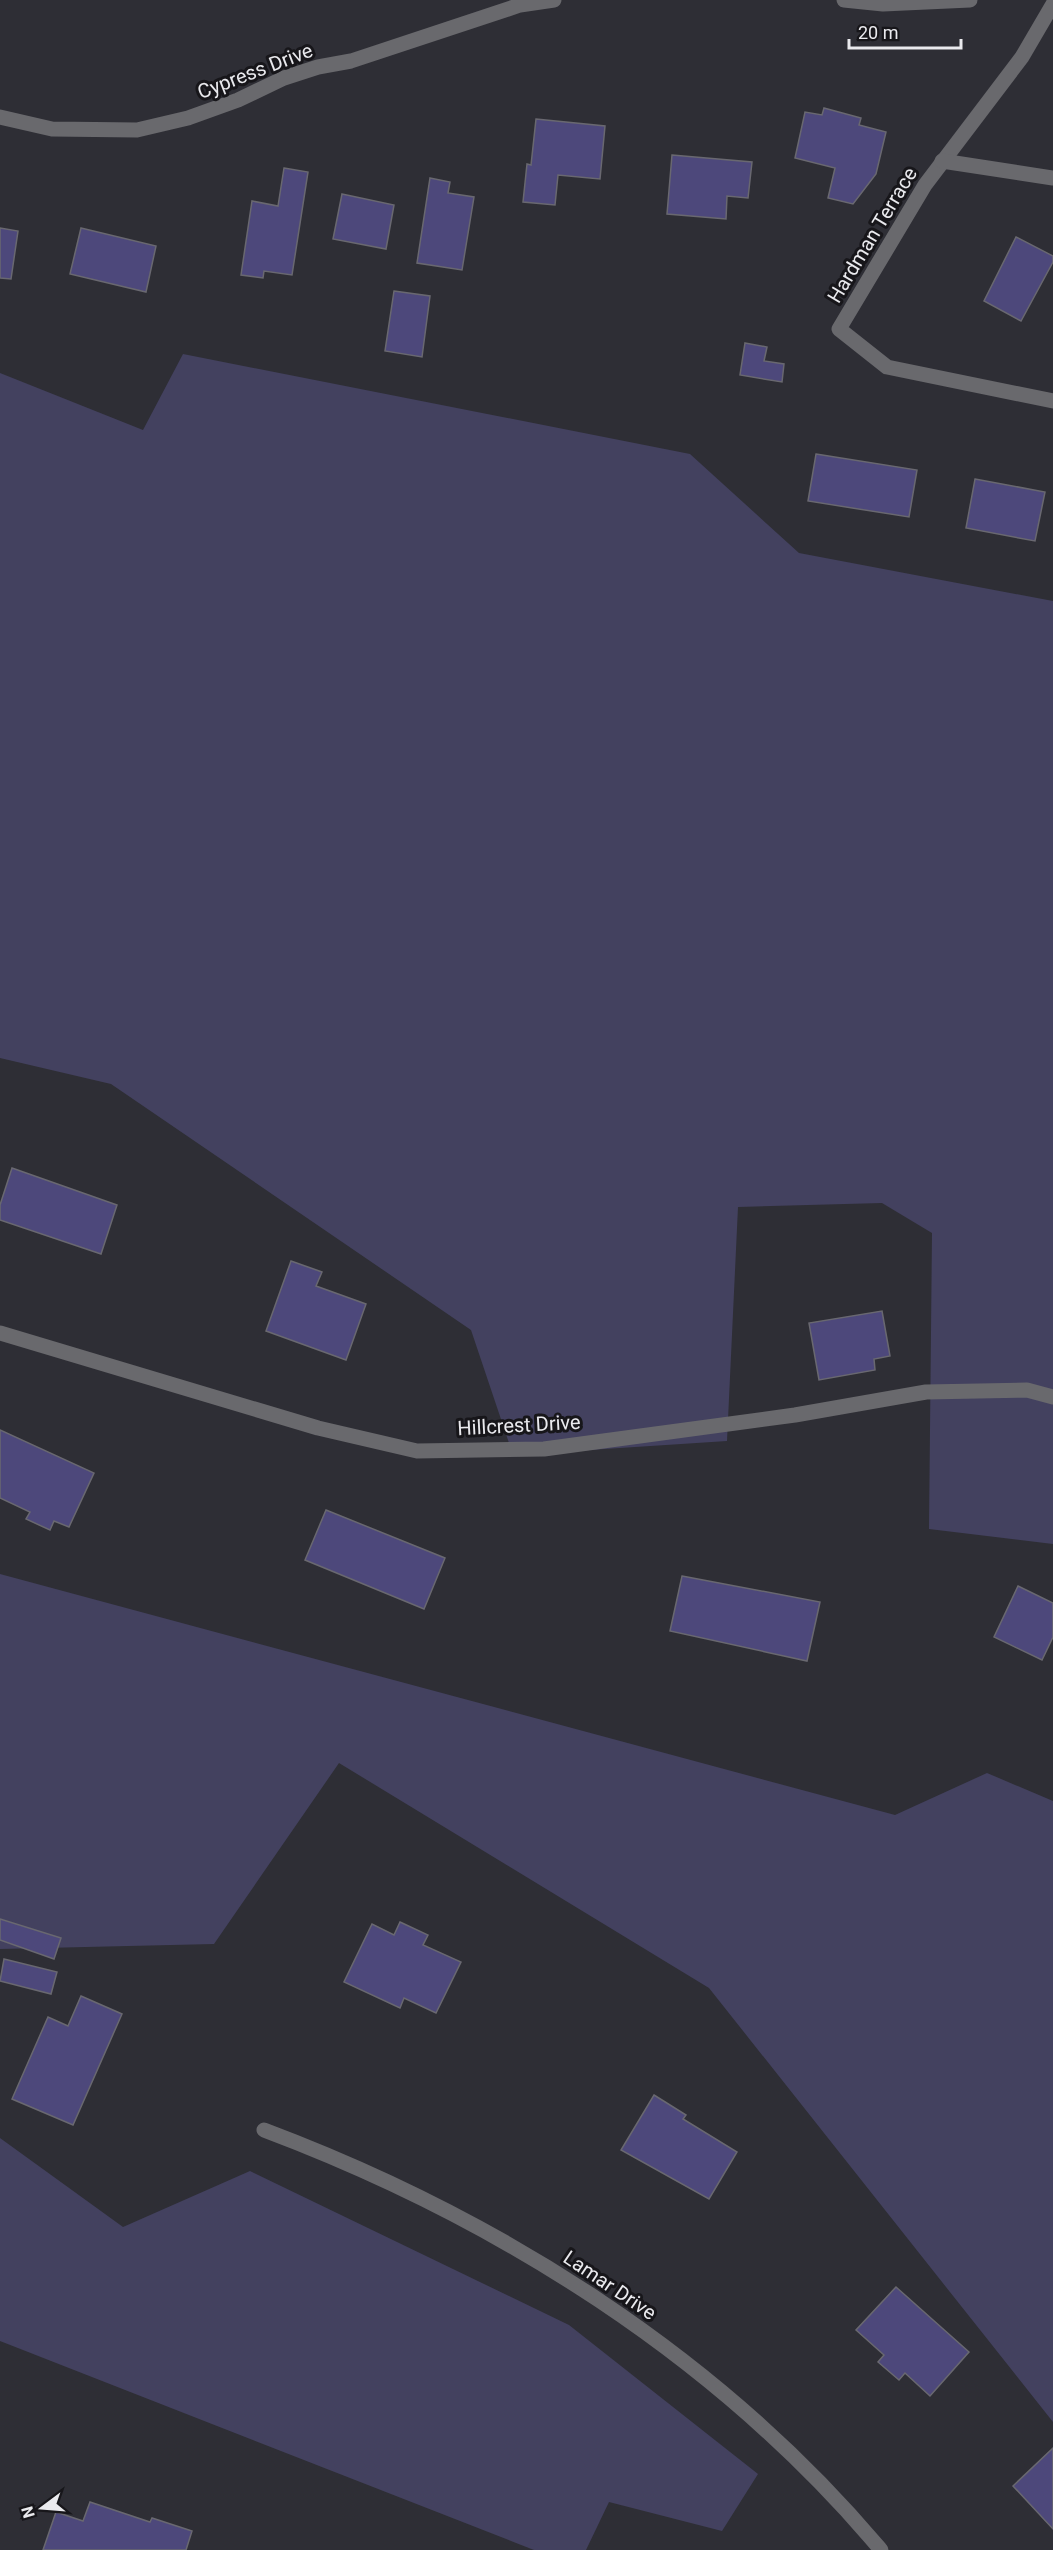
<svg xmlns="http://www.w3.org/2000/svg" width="1053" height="2550" viewBox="0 0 1053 2550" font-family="Roboto,sans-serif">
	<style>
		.green { fill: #43415f }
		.building { fill: #4d487b; stroke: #696870; stroke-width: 1.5 }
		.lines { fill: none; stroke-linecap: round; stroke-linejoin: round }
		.minor { stroke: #69696d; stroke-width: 15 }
		.labels { text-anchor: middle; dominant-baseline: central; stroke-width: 6; stroke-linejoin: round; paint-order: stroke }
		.street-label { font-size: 20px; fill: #eaeaee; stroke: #17161a }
	</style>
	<rect width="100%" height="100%" fill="#2e2e35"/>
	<!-- green -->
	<g class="green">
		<path d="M 183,354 L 690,454 L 799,553 L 1053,601 L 1053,1544 L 929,1529 L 932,1233 L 882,1203 L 738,1207 L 727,1441 L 513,1455 L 471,1330 L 111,1084 L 0,1058 L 0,373 L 143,430 Z"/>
		<path d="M 0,1574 L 895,1815 L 987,1773 L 1053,1801 L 1053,2422 L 709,1988 L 339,1763 L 214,1944 L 0,1949 Z"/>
		<path d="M 0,2138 L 123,2227 L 250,2171 L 569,2325 L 758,2474 L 722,2531 L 609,2502 L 586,2550 L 534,2550 L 0,2341 Z"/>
	</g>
	<!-- building -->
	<g class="building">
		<path d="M 824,108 L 861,118 L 859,125 L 886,132 L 876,174 L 853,204 L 828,198 L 835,168 L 795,158 L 805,112 L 822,115 Z"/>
		<path d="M 536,119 L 605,126 L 600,179 L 558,175 L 555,205 L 523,202 L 527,164 L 531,165 Z"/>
		<path d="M 672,155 L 752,162 L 748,198 L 727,196 L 726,219 L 667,214 Z"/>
		<path d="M 284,168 L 308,172 L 292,275 L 264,271 L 263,278 L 241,275 L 252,201 L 278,206 Z"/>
		<path d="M 430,178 L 450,182 L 448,193 L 474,197 L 462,270 L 417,263 Z"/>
		<path d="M 342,194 L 394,205 L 386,249 L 333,239 Z"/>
		<path d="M 0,228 L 18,231 L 11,279 L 0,278 Z"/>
		<path d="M 81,228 L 156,246 L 146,292 L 70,274 Z"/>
		<path d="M 1016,237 L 1053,256 L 1053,262 L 1021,321 L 984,301 Z"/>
		<path d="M 394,291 L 430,296 L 422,357 L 385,351 Z"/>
		<path d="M 745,343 L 767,347 L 764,361 L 784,364 L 782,382 L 740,375 Z"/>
		<path d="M 816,454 L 917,470 L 909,517 L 808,501 Z"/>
		<path d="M 975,479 L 1045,492 L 1035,541 L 966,528 Z"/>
		<path d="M 12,1168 L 117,1205 L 101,1254 L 0,1220 L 0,1205 Z"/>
		<path d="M 291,1261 L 322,1272 L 316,1286 L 366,1304 L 346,1360 L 266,1331 Z"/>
		<path d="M 882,1311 L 890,1356 L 874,1359 L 875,1370 L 819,1380 L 809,1323 Z"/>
		<path d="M 0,1430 L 94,1473 L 69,1527 L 54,1521 L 50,1530 L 26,1519 L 30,1512 L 0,1498 Z"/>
		<path d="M 326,1510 L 445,1558 L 424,1609 L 305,1560 Z"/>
		<path d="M 682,1576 L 820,1602 L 807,1661 L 670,1631 Z"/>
		<path d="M 1018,1586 L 1053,1603 L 1053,1637 L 1042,1660 L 994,1637 Z"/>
		<path d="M 0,1919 L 61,1938 L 54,1959 L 0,1940 Z"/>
		<path d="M 400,1922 L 428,1935 L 423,1945 L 461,1962 L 436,2013 L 404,1998 L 400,2008 L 344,1982 L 372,1924 L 394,1935 Z"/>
		<path d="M 4,1959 L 57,1972 L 51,1994 L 0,1981 Z"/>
		<path d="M 81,1996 L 122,2014 L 73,2125 L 12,2099 L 48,2017 L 68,2026 Z"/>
		<path d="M 654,2095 L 686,2115 L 683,2119 L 737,2152 L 709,2199 L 621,2150 Z"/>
		<path d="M 896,2287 L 969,2352 L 930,2396 L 905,2373 L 899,2380 L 878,2362 L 884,2355 L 856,2330 Z"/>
		<path d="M 1053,2448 L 1053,2529 L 1013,2486 Z"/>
		<path d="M 90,2502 L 150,2522 L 152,2518 L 192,2531 L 186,2550 L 43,2550 L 56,2512 L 83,2521 Z"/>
	</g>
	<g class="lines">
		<!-- minor -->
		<g class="minor">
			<path d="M 844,0 L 883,4 L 970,0"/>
			<path d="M 1053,4 L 1022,57 L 925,185 L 839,329 L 887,367 L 1053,401"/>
			<path d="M 0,117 L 52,129 L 137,130 L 188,118 L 238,100 L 284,78 L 318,67 L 351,61 L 520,5 L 554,0"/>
			<path d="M 942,161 L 1053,178"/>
			<path d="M 0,1333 L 318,1428 L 417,1451 L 544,1449 L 795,1415 L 926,1392 L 1027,1390 L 1053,1397"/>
			<path d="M 264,2130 C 498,2218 719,2357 881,2550"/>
		</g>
	</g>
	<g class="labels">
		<!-- street labels -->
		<g class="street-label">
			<text transform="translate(255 71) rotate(-21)">Cypress Drive</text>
			<text transform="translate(872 235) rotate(-59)">Hardman Terrace</text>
			<text transform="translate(519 1425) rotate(-3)">Hillcrest Drive</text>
			<text transform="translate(610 2285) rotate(34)">Lamar Drive</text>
		</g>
	</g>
	<!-- north arrow -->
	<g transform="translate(42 2508) rotate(254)" stroke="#17161a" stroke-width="4.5" paint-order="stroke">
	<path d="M0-4.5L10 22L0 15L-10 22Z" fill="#eaeaee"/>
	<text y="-9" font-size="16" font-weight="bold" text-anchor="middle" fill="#eaeaee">N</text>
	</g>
	<!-- scale -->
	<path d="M849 39v9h112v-9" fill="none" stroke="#eaeaee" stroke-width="3"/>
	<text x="858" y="39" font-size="18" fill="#eaeaee" stroke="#17161a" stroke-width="4.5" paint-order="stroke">20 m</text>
</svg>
